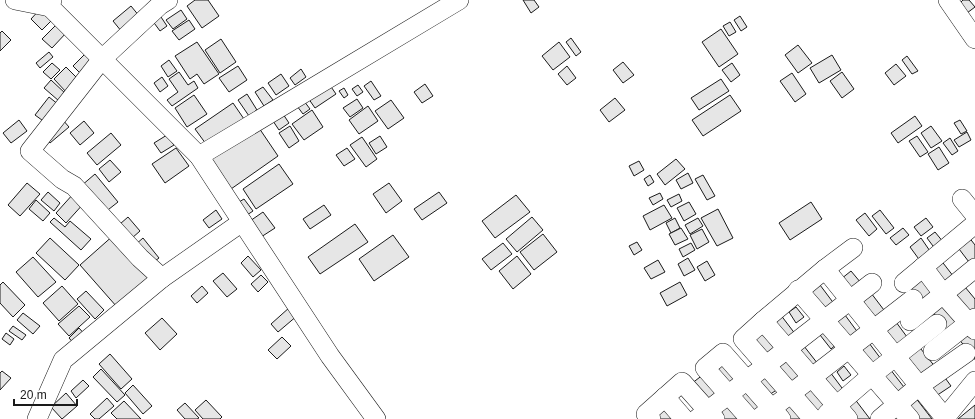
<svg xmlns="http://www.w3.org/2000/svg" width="975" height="419" viewBox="0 0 975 419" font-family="Arial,sans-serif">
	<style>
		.building { fill: #e6e6e6; stroke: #1a1a1a }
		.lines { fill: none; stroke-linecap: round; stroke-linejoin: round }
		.minor-casing { stroke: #1a1a1a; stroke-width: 20 }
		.minor { stroke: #fff; stroke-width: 19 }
	</style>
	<rect width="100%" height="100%" fill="#fff"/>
	<!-- building -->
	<g class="building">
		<path d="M 195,0 L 208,0 L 219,16 L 202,28 L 187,6 Z"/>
		<path d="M 523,0 L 534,0 L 539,7 L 531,13 Z"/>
		<path d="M 963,0 L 969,0 L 975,7 L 967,13 L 959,4 Z"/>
		<path d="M 131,6 L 140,17 L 122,32 L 113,21 Z"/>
		<path d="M 42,7 L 54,18 L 42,30 L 31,19 Z"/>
		<path d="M 181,10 L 187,19 L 173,29 L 166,20 Z"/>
		<path d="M 157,11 L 167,26 L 160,31 L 149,16 Z"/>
		<path d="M 740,16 L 747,27 L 741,31 L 734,20 Z"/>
		<path d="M 189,20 L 195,29 L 179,40 L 172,31 Z"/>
		<path d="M 730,22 L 736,32 L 729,36 L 723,26 Z"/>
		<path d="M 58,23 L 67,32 L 52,48 L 42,39 Z"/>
		<path d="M 721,29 L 738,54 L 719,67 L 702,42 Z"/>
		<path d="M 2,31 L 11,40 L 0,51 L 0,33 Z"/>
		<path d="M 571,38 L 581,52 L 576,56 L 566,42 Z"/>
		<path d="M 221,39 L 236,62 L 220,73 L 205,50 Z"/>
		<path d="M 197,42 L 219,74 L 204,84 L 197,74 L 190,79 L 175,56 Z"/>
		<path d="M 559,42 L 570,57 L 553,70 L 542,56 Z"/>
		<path d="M 798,45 L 812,63 L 798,73 L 785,55 Z"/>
		<path d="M 49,52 L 53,57 L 40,68 L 36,63 Z"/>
		<path d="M 86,53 L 95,61 L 82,75 L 73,66 Z"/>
		<path d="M 832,55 L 841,70 L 819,83 L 810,68 Z"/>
		<path d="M 907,56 L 918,71 L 912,74 L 902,60 Z"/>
		<path d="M 169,60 L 177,71 L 168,77 L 161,66 Z"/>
		<path d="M 623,62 L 634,75 L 623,83 L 613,70 Z"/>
		<path d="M 52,63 L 60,70 L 51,79 L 43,72 Z"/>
		<path d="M 732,63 L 740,75 L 731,82 L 722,70 Z"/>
		<path d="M 896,64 L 906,76 L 894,85 L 885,73 Z"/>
		<path d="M 238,66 L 247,80 L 229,92 L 219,78 Z"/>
		<path d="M 567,66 L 576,78 L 567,85 L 558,74 Z"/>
		<path d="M 66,67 L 80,81 L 67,93 L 54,79 Z"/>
		<path d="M 301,69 L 306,77 L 295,85 L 290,78 Z"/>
		<path d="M 179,72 L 188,85 L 194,81 L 198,88 L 172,106 L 167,100 L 178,92 L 169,79 Z"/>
		<path d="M 842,72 L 854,89 L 842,98 L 830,81 Z"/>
		<path d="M 792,73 L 806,94 L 795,102 L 780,81 Z"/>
		<path d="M 281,74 L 289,86 L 276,95 L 268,83 Z"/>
		<path d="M 162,77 L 168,86 L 160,92 L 154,83 Z"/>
		<path d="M 721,79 L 729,91 L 699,110 L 691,98 Z"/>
		<path d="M 51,80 L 66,94 L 59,101 L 44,88 Z"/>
		<path d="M 327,81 L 336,94 L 315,108 L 306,95 Z"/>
		<path d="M 371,81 L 381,96 L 374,100 L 364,86 Z"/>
		<path d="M 425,84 L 433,96 L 422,103 L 414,92 Z"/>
		<path d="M 358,85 L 363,92 L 357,96 L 352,89 Z"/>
		<path d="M 263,87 L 273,100 L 264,106 L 255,92 Z"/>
		<path d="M 344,88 L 348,95 L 344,98 L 339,91 Z"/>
		<path d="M 247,94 L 257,110 L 249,116 L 238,100 Z"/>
		<path d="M 194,95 L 207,114 L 187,127 L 175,108 Z"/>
		<path d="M 730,95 L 741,111 L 703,136 L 692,120 Z"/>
		<path d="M 49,97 L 59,105 L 46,123 L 35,115 Z"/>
		<path d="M 301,97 L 310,109 L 303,114 L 294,102 Z"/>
		<path d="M 615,98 L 625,110 L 609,122 L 600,110 Z"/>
		<path d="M 357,99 L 363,108 L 350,117 L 343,108 Z"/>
		<path d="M 391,100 L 404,118 L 388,129 L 375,111 Z"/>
		<path d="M 233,103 L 244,119 L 206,144 L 195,129 Z"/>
		<path d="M 368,106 L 378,121 L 359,134 L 349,120 Z"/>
		<path d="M 279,108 L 289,123 L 279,130 L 269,115 Z"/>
		<path d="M 312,110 L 323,127 L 304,140 L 292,124 Z"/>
		<path d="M 915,116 L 922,126 L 898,143 L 891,133 Z"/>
		<path d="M 62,119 L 69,127 L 50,143 L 43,134 Z"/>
		<path d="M 19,120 L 27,131 L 11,143 L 3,133 Z"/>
		<path d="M 960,120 L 967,131 L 961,134 L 954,123 Z"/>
		<path d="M 84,121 L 94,133 L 80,145 L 70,133 Z"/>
		<path d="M 257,125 L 278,156 L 231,189 L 210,157 Z"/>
		<path d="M 290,126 L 299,141 L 289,148 L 279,133 Z"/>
		<path d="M 931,126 L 942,141 L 931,148 L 921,133 Z"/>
		<path d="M 967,132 L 971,140 L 959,147 L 954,140 Z"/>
		<path d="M 111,133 L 121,145 L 97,165 L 87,153 Z"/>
		<path d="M 167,135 L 174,145 L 161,153 L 154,143 Z"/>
		<path d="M 380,136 L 387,147 L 376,154 L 369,143 Z"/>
		<path d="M 917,136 L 928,152 L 920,157 L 909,141 Z"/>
		<path d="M 362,137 L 377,159 L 366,167 L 350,145 Z"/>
		<path d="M 950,138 L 958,151 L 952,155 L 943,143 Z"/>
		<path d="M 939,147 L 949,163 L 938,170 L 928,154 Z"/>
		<path d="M 176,148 L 189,166 L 165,183 L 152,164 Z"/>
		<path d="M 347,148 L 355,159 L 344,166 L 336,155 Z"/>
		<path d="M 676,159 L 685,169 L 665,185 L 657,174 Z"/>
		<path d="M 110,160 L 121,172 L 109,182 L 99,169 Z"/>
		<path d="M 639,161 L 644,170 L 634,176 L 629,166 Z"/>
		<path d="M 279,164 L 293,184 L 256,209 L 243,189 Z"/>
		<path d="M 688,173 L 693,183 L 681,189 L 676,180 Z"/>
		<path d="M 95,174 L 118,202 L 104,213 L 81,186 Z"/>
		<path d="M 650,175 L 654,182 L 648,186 L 644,179 Z"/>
		<path d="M 703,175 L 715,196 L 707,200 L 695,179 Z"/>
		<path d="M 27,183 L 40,194 L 20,216 L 8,205 Z"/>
		<path d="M 389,183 L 402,201 L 386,213 L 373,194 Z"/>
		<path d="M 48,192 L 60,203 L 54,211 L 41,200 Z"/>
		<path d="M 439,192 L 447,203 L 422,220 L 414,209 Z"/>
		<path d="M 74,193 L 85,202 L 66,223 L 56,213 Z"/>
		<path d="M 660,193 L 663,199 L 653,205 L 649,198 Z"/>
		<path d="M 679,194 L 682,201 L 671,207 L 667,200 Z"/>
		<path d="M 516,195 L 530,212 L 495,238 L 482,221 Z"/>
		<path d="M 244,199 L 253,211 L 247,215 L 239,202 Z"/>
		<path d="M 36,200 L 50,213 L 43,221 L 29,209 Z"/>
		<path d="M 689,202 L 696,214 L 684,221 L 677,208 Z"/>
		<path d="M 811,202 L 822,219 L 790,240 L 779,223 Z"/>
		<path d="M 324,205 L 331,215 L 310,229 L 303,219 Z"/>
		<path d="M 664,205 L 672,218 L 650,230 L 643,216 Z"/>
		<path d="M 718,209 L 733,238 L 717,246 L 701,218 Z"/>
		<path d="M 216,210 L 222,219 L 209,228 L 203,220 Z"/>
		<path d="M 880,210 L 894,228 L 886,234 L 872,216 Z"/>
		<path d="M 263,212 L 275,228 L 261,237 L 250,221 Z"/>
		<path d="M 865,213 L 877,229 L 869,236 L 856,220 Z"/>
		<path d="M 128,217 L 140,231 L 132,238 L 120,224 Z"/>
		<path d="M 532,217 L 543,230 L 517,252 L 506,239 Z"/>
		<path d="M 54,218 L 65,227 L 70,221 L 91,239 L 81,250 L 50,222 Z"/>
		<path d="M 675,218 L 680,228 L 671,233 L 666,223 Z"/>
		<path d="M 698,218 L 703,226 L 690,234 L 685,225 Z"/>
		<path d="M 926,218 L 933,227 L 921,236 L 914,227 Z"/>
		<path d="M 355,224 L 368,242 L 320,274 L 308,257 Z"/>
		<path d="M 681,228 L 688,239 L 675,245 L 669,234 Z"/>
		<path d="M 903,228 L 909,235 L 896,245 L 890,238 Z"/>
		<path d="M 702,229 L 709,242 L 697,249 L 690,235 Z"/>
		<path d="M 935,232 L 944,243 L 936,250 L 927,238 Z"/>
		<path d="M 115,234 L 152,276 L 117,307 L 80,265 Z"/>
		<path d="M 543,234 L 557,252 L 534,270 L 520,252 Z"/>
		<path d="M 393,235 L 409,257 L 374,281 L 359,259 Z"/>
		<path d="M 968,236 L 975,245 L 975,263 L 972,266 L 956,245 Z"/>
		<path d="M 50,238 L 79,265 L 65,280 L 36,253 Z"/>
		<path d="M 143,238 L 159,258 L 151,264 L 135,245 Z"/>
		<path d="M 921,238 L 932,254 L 921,262 L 910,247 Z"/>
		<path d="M 637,242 L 642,250 L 634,255 L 629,246 Z"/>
		<path d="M 503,243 L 512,254 L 491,270 L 482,259 Z"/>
		<path d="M 691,243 L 695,250 L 683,257 L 679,249 Z"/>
		<path d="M 248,256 L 261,270 L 253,277 L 241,263 Z"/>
		<path d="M 517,256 L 531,274 L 513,289 L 499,271 Z"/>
		<path d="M 33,257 L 56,282 L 38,297 L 16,272 Z"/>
		<path d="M 688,258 L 695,270 L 684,276 L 678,264 Z"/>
		<path d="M 940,259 L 957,281 L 945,289 L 928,267 Z"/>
		<path d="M 658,260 L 665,272 L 651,279 L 644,268 Z"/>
		<path d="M 707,261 L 715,275 L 705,281 L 697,267 Z"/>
		<path d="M 851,271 L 861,283 L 851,292 L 841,279 Z"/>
		<path d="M 921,272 L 937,293 L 924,304 L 907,282 Z"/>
		<path d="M 223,273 L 237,289 L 227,297 L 213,281 Z"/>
		<path d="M 261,275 L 268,282 L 258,292 L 251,284 Z"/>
		<path d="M 817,281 L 835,305 L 822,315 L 803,291 Z"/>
		<path d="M 3,282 L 25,305 L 13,317 L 0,303 L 0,285 Z"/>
		<path d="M 680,282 L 687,295 L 667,306 L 660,293 Z"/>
		<path d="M 62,286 L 78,304 L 59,321 L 43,303 Z"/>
		<path d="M 202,286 L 208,293 L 197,303 L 191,296 Z"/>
		<path d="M 965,287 L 975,299 L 975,313 L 969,318 L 952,297 Z"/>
		<path d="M 86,291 L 104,310 L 95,319 L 77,299 Z"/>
		<path d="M 871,293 L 887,314 L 876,322 L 860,301 Z"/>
		<path d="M 943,300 L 961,323 L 948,333 L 931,310 Z"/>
		<path d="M 79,306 L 90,317 L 69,336 L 58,324 Z"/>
		<path d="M 290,307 L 298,315 L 278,332 L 271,324 Z"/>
		<path d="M 796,307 L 804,317 L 796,323 L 789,312 Z"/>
		<path d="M 842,311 L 859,334 L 848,342 L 831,320 Z"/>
		<path d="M 23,313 L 40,326 L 33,334 L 17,320 Z"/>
		<path d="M 780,314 L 796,335 L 784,343 L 769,322 Z"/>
		<path d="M 162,318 L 177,334 L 160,350 L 145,333 Z"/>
		<path d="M 896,322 L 910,341 L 898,350 L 884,331 Z"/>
		<path d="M 13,326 L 26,335 L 22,340 L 9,331 Z"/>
		<path d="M 763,327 L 779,348 L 763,360 L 747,339 Z"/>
		<path d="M 79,328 L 87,337 L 77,347 L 69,338 Z"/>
		<path d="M 828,328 L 839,342 L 831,349 L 820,335 Z"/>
		<path d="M 6,333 L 14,339 L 10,345 L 2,339 Z"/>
		<path d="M 956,335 L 975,336 L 975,359 L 974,359 Z"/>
		<path d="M 282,337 L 291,346 L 277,359 L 268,350 Z"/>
		<path d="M 866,339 L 884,363 L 873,371 L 855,348 Z"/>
		<path d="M 800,341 L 818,364 L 809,371 L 790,348 Z"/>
		<path d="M 917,344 L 936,368 L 923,378 L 905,354 Z"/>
		<path d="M 110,354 L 132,379 L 121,389 L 99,364 Z"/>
		<path d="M 789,354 L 806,376 L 789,389 L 772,367 Z"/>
		<path d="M 724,361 L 739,381 L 727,390 L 712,370 Z"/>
		<path d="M 844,366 L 851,375 L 843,381 L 837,372 Z"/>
		<path d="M 827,368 L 845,392 L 835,400 L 816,376 Z"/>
		<path d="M 101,369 L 125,395 L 117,402 L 93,377 Z"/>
		<path d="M 890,369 L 907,391 L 896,400 L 879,377 Z"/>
		<path d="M 2,371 L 11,378 L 0,390 L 0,373 Z"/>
		<path d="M 704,374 L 720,396 L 708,405 L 691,384 Z"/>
		<path d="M 767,374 L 778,389 L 766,397 L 755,383 Z"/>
		<path d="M 943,375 L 951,386 L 936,396 L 928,386 Z"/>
		<path d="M 83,380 L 89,386 L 76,398 L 71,391 Z"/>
		<path d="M 811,382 L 830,407 L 816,417 L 797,392 Z"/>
		<path d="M 133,385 L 152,406 L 143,414 L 125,393 Z"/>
		<path d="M 749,389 L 765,410 L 754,419 L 737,398 Z"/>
		<path d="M 66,393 L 77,406 L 62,419 L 51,407 Z"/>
		<path d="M 915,397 L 932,419 L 918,419 L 906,404 Z"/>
		<path d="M 107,398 L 114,406 L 99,419 L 95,419 L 90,414 Z"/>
		<path d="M 854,398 L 870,419 L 852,419 L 842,407 Z"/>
		<path d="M 727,399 L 743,419 L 721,419 L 713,409 Z"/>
		<path d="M 206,400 L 222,417 L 220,419 L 203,419 L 195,410 Z"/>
		<path d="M 124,401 L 141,419 L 117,419 L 111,413 Z"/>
		<path d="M 185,403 L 199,418 L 197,419 L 185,419 L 177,410 Z"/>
		<path d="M 792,403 L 804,419 L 787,419 L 781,411 Z"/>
		<path d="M 665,404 L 677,419 L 655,419 Z"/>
		<path d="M 975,405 L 975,419 L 958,419 Z"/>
	</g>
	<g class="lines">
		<defs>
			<g id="minor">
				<path d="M 15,0 L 50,7"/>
				<path d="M 52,0 L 50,7 L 199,156 L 330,356 L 376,419"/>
				<path d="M 948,0 L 975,39"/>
				<path d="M 199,156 L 459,0"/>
				<path d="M 962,199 L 975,215"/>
				<path d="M 923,267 L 944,295 L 975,330"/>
				<path d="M 825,269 L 853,248"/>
				<path d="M 162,278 L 140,258 L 74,186 L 62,179 L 30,151 L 102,59 L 160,5 L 168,0"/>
				<path d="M 904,283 L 975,224"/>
				<path d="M 798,290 L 910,419"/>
				<path d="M 763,321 L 825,269 L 945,418"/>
				<path d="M 910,321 L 975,268"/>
				<path d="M 933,351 L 975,318"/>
				<path d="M 665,397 L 684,419"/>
				<path d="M 827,414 L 872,375 L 937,324"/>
				<path d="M 37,419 L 63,360 L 162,278 L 242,222"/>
				<path d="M 651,419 L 646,414 L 682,382 L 715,419"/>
				<path d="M 697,419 L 872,283"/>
				<path d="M 750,419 L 705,368 L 723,353 L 781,419"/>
				<path d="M 758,419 L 913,299"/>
				<path d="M 813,419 L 743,339 L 763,321 L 848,419"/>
				<path d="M 880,419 L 919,386 L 966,353"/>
				<path d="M 944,419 L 975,381"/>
			</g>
		</defs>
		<!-- minor casing -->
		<use href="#minor" class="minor-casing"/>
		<!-- minor -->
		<use href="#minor" class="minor"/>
	</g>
	<!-- scale -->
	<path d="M14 399v6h63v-6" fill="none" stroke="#1a1a1a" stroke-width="2"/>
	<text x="20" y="399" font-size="12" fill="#1a1a1a" stroke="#ffffff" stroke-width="3" paint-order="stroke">20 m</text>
</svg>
